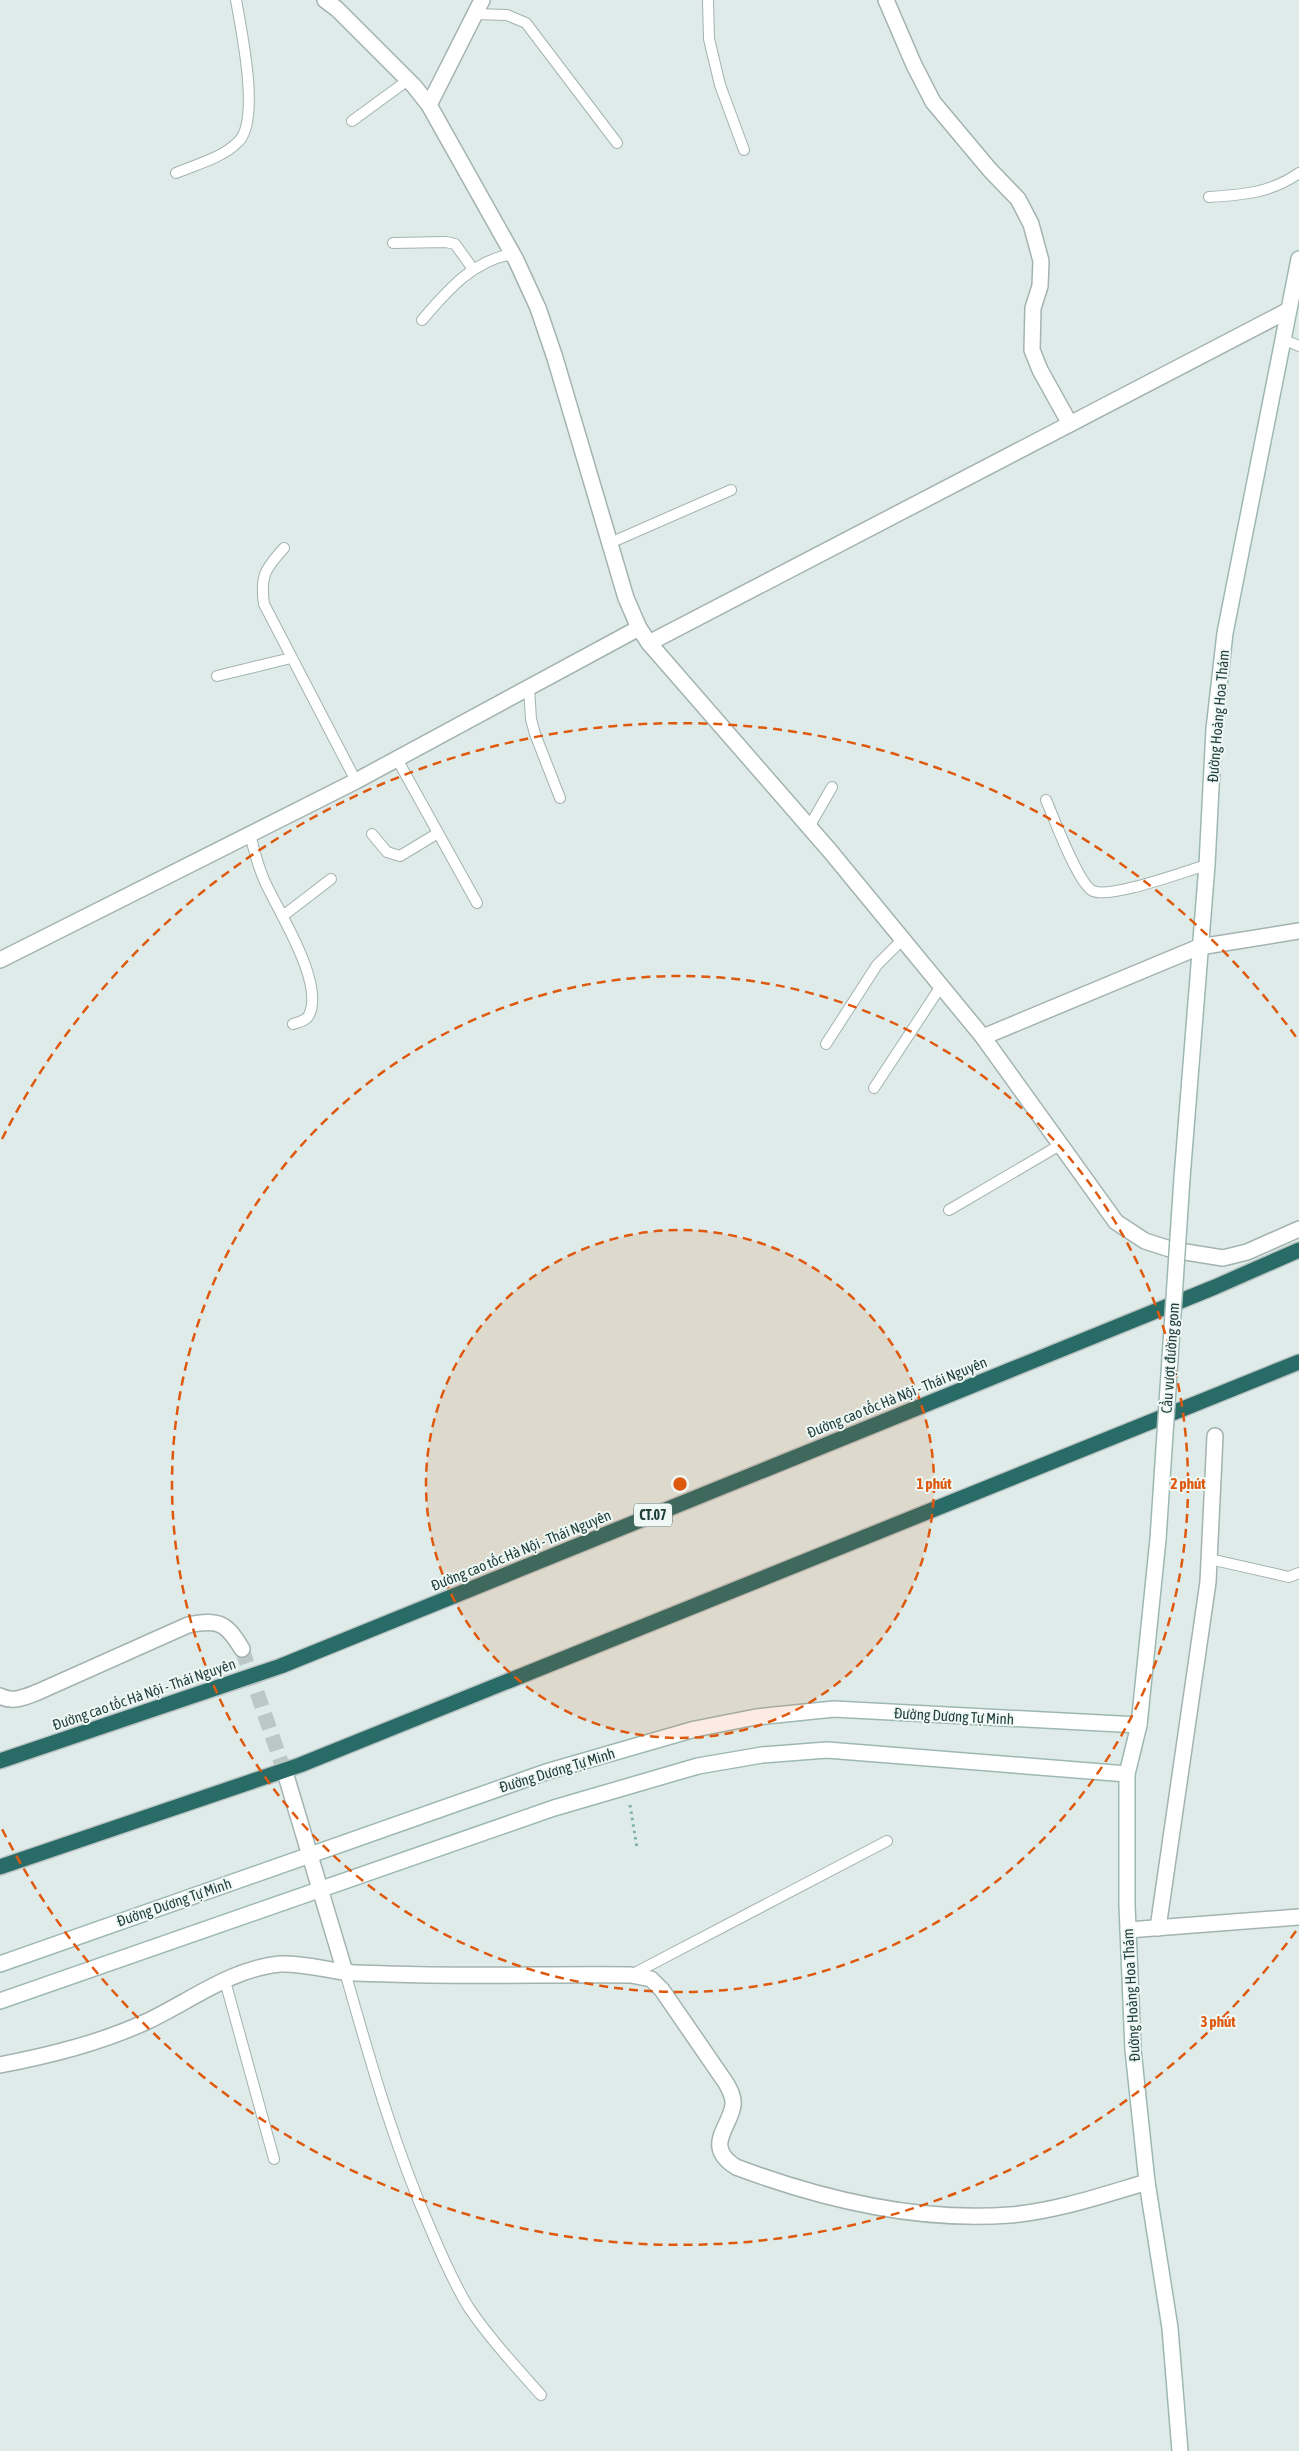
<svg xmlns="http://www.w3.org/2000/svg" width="1299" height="2451" viewBox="0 0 1299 2451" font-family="'Asap Condensed',sans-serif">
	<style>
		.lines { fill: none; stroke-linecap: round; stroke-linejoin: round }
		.street-tunnel { stroke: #b9c8c5; stroke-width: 15; stroke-dasharray: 15 8; stroke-linecap: butt }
		.lane-casing { stroke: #a2b3b0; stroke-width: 12 }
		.street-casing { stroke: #a2b3b0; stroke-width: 18 }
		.secondary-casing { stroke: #9db8b2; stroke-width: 18 }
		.highway-casing { stroke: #bcc5c4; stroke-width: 18 }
		.path { stroke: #7cb2a9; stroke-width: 3; stroke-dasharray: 2.5 4; stroke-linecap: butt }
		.lane { stroke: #fff; stroke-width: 10 }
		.street { stroke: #fff; stroke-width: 15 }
		.secondary { stroke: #fff; stroke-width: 15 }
		.highway { stroke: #286b67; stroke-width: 15 }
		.secondary-bridge-casing { stroke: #9db8b2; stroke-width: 18; stroke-linecap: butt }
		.secondary-bridge { stroke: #fff; stroke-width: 15 }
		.ring { fill: none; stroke: #de580e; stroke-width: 2.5; stroke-dasharray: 9 6 }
		.labels { text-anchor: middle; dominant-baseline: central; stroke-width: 4; stroke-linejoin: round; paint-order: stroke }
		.shield { fill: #eff8f5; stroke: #5d7571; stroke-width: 1 }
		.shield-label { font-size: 14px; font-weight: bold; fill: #1f3d39 }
		.street-label { font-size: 15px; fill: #1f3d39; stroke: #eff8f5 }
		.centre { fill: #de580e; stroke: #eff8f5; stroke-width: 2.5 }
		.ring-label { font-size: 15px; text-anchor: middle; font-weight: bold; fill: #de580e; stroke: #eff8f5; stroke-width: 4; stroke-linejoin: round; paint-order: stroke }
	</style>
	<rect width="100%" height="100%" fill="#dfebe8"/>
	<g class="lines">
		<!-- street-tunnel -->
		<path class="street-tunnel" d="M 242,1649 L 287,1779"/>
		<defs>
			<g id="lane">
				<path d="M 708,0 L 709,39 L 720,85 L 744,150"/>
				<path d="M 475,14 L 507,15 L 526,23 L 617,143"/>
				<path d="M 352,121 L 408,80"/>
				<path d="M 176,173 C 197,164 222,158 238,142 C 261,121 241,29 236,0"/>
				<path d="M 1209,197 C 1242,195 1271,193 1299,173"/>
				<path d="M 393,243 L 446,242 L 455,244 L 473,269"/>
				<path d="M 422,320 C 447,291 472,261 512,254"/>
				<path d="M 1282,339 L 1299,346"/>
				<path d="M 610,543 L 731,490"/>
				<path d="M 284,548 C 265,569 260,576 264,604 L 356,781"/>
				<path d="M 217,676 L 291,658"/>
				<path d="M 529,688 L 531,719 L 535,734 L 560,798"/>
				<path d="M 397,759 L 477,903"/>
				<path d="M 1046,800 C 1054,818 1078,884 1093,891 C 1111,899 1185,871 1207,865"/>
				<path d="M 809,827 L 832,787"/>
				<path d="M 250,834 C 254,850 258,867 265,882 C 278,911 325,983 309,1015 C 306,1021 299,1022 293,1024"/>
				<path d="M 372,834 L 387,852 L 400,856 L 438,833"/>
				<path d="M 284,915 L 331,879"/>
				<path d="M 826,1044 L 877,965 L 902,940"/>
				<path d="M 874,1088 L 941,986"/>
				<path d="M 949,1210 L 1060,1145"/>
				<path d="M 1210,1559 L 1289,1577 L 1299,1573"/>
				<path d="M 345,1972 C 370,2060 394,2146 431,2230 C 442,2256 454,2284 469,2308 C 491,2340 516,2367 541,2395"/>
				<path d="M 631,1975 L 887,1841"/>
				<path d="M 225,1981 L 274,2159"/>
			</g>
			<g id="street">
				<path d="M 325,0 L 337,9 L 414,86 L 429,105"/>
				<path d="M 482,0 L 429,105 L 516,260 L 538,308 L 555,358 L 626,598 L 639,628 L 649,643 L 830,851 L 983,1037 L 1116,1222 L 1145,1241 L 1173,1250 L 1223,1258 L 1247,1252 L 1299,1229"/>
				<path d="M 886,0 L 914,65 L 933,102 L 990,170 L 1018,199 L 1031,224 L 1041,261 L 1040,286 L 1033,308 L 1032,350 L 1040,370 L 1070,424"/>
				<path d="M 649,643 L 1287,311"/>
				<path d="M 0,960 L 356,781 L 639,628"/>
				<path d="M 983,1037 L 1199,947 L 1299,931"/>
				<path d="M 0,1696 C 13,1703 25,1697 38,1692 L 188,1625 C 218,1619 226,1622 242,1649"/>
				<path d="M 287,1779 L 345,1972"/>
				<path d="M 1158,1928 L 1208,1582 L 1215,1436"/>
				<path d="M 1128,1930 L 1299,1917"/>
				<path d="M 0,2065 C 51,2055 100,2043 148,2021 C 190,2001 233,1968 280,1964 C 301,1963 323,1969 344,1972 C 358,1974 374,1973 389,1974 C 470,1977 550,1974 631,1975 L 651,1979 L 662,1990 L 726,2083 C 730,2090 734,2097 733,2105 C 730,2128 703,2146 736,2167 C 821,2199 918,2222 1010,2215 C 1057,2211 1103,2195 1147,2182"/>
			</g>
			<g id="secondary">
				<path d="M 1182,1178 L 1207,865 L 1214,729 L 1225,633 L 1299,259"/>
				<path d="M 1158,1539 L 1139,1725 L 1127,1774 L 1127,1905 L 1133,2050 L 1147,2182 L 1170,2328 L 1180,2451"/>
				<path d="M 0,1964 L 546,1772 L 695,1729 L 756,1717 L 834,1709 L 1139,1725"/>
				<path d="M 0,2001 L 554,1808 L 698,1766 L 762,1755 L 827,1750 L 1127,1774"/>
			</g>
			<g id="highway">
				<path d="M 0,1761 L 281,1666 L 1215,1287 L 1299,1250"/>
				<path d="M 0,1867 L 300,1765 L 1299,1362"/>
			</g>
		</defs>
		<!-- lane casing -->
		<use href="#lane" class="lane-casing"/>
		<!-- street casing -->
		<use href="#street" class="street-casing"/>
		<!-- secondary casing -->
		<use href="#secondary" class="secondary-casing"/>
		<!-- highway casing -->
		<use href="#highway" class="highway-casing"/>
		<!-- path -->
		<path class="path" d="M 630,1805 L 637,1848"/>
		<!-- lane -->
		<use href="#lane" class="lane"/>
		<!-- street -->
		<use href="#street" class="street"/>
		<!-- secondary -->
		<use href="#secondary" class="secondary"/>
		<!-- highway -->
		<use href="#highway" class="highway"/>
		<defs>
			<path id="secondary-bridge" d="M 1158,1539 L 1182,1178"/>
		</defs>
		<!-- secondary-bridge casing -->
		<use href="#secondary-bridge" class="secondary-bridge-casing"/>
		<!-- secondary-bridge -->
		<use href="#secondary-bridge" class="secondary-bridge"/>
	</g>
	<!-- distance rings -->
	<circle cx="680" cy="1484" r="254" fill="#de580e" fill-opacity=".12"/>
	<g class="ring">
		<circle cx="680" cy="1484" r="254"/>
		<circle cx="680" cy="1484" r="508"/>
		<path d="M1296 1931A761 761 0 0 1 2 1829M2 1139A761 761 0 0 1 1296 1037"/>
	</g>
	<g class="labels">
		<!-- shield labels -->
		<rect class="shield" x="634" y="1503.5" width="38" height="23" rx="4"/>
		<g class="shield-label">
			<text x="653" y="1515">CT.07</text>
		</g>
		<!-- street labels -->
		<g class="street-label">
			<text transform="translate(1218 716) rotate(-85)">Đường Hoàng Hoa Thám</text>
			<text transform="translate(1170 1358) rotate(-86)">Cầu vượt đường gom</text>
			<text transform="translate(897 1397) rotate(-22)">Đường cao tốc Hà Nội - Thái Nguyên</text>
			<text transform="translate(521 1550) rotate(-22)">Đường cao tốc Hà Nội - Thái Nguyên</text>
			<text transform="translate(144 1694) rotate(-19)">Đường cao tốc Hà Nội - Thái Nguyên</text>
			<text transform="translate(954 1716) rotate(3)">Đường Dương Tự Minh</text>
			<text transform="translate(557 1770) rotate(-17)">Đường Dương Tự Minh</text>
			<text transform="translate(174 1902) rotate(-19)">Đường Dương Tự Minh</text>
			<text transform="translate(1131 1995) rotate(-93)">Đường Hoàng Hoa Thám</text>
		</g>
	</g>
	<circle cx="680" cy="1484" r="8" class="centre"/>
	<g class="ring-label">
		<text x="934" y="1489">1 phút</text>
		<text x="1188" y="1489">2 phút</text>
		<text x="1218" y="2027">3 phút</text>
	</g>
</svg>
